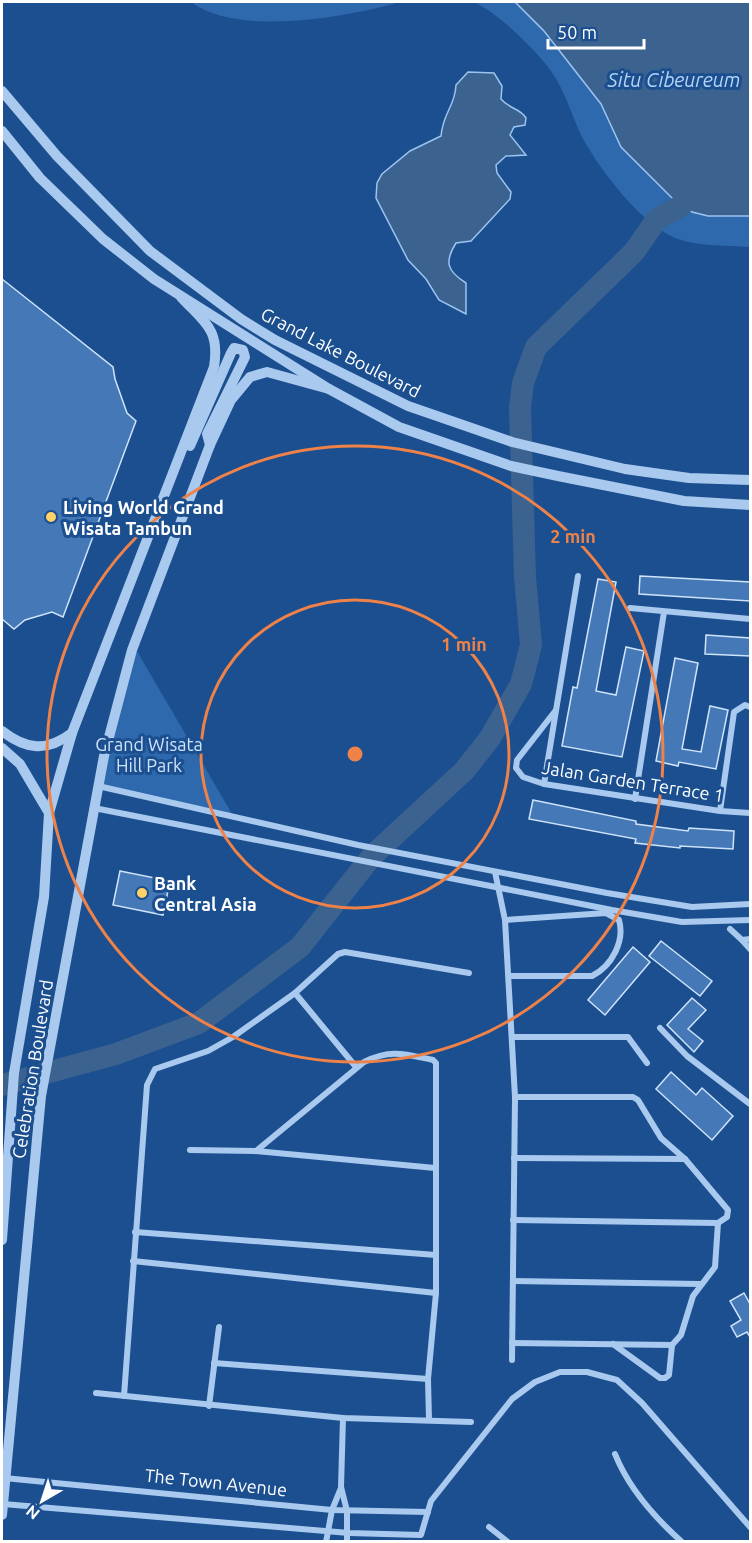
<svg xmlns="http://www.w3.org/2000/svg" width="752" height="1543" viewBox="0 0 752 1543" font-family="Ubuntu,sans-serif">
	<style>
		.green { fill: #2e69ad }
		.water { fill: #3c6290; stroke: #9cc4f0; stroke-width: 1.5 }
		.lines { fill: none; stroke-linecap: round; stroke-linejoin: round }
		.river { stroke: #3c6290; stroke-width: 22 }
		.building { fill: #4478b7; stroke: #cfe3fa; stroke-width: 1.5 }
		.minor { stroke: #a9c9ee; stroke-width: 6 }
		.tertiary { stroke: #a9c9ee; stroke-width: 10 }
		.ring { fill: none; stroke: #ee8249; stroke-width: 3 }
		.poi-dot { fill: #ffd166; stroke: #1b4f8f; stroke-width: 2 }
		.labels { text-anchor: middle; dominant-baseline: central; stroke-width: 6; stroke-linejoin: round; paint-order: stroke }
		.street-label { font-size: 18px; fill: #fff; stroke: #1b4f8f }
		.poi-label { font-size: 18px; font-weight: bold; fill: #fff; stroke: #1b4f8f; text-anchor: start }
		.park-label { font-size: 18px; fill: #cfe3fa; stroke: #1b4f8f }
		.water-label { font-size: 20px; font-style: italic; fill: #b5d3f5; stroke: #1b4f8f }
		.centre { fill: #ee8249; stroke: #1b4f8f; stroke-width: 3 }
		.ring-label { font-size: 18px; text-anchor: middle; font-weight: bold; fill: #ee8249; stroke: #1b4f8f; stroke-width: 6; stroke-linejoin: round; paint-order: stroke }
	</style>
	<rect width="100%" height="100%" fill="#1b4f8f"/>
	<!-- green -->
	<g class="green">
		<path d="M 191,2 L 400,2 C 348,17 237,37 191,2 Z"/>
		<path d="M 474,2 L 515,2 L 544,31 L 601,104 L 621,147 L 672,198 L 692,212 L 708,216 L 750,216 L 750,247 C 727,245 700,247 678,239 C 642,226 597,167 580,133 C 571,113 564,89 551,71 C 535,49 498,13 474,2 Z"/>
		<path d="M 134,646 L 235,819 L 98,786 Z"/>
	</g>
	<!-- water -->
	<g class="water">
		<path d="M 515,2 L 750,2 L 750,216 L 708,216 L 692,212 L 672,198 L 621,147 L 601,104 L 544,31 Z"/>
		<path d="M 468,72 L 494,73 L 502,86 L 501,99 C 509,109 520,108 526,118 L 525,125 L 514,127 L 510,135 L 526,155 L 506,156 L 496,165 L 497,173 L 511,192 L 510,199 L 471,241 L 456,243 C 444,262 447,271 466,283 L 466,314 L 439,300 L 426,279 L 408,260 L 376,198 L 377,183 L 382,174 L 410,151 L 441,136 C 443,112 455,107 456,85 Z"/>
	</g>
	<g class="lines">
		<!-- river -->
		<path class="river" d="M 2,1085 L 116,1054 L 199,1023 L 300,947 L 372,856 L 464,771 L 490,738 L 521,684 L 531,645 L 525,577 L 520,407 L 523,383 L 536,347 L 634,252 L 657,219 L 681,206"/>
	</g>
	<!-- building -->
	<g class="building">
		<path d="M 2,279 L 113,367 L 115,379 L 127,413 L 136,421 L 63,617 L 52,612 L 25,620 L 14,629 L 2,619 Z"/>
		<path d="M 640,576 L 750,582 L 750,601 L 639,594 Z"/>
		<path d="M 598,579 L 616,582 L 596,691 L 616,695 L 626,647 L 644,651 L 622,757 L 562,746 L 573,687 L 577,688 Z"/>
		<path d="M 706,635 L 750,638 L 750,656 L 705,654 Z"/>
		<path d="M 675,658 L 698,663 L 682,749 L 701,752 L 710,706 L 728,710 L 716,769 L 679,762 L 678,766 L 656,761 Z"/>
		<path d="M 533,800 L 636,821 L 636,824 L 688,831 L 689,828 L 734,831 L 733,849 L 680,846 L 680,848 L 635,843 L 636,839 L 529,819 Z"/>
		<path d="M 120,871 L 170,881 L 163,915 L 113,905 Z"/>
		<path d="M 661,941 L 712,981 L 700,996 L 649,956 Z"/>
		<path d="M 633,947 L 650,962 L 605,1015 L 588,1000 Z"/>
		<path d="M 692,998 L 706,1010 L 688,1029 L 703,1041 L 694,1052 L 667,1025 Z"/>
		<path d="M 671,1072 L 696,1095 L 702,1088 L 733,1116 L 712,1140 L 656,1089 Z"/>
		<path d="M 744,1293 L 750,1304 L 750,1337 L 747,1332 L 737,1337 L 731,1326 L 741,1320 L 730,1301 Z"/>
	</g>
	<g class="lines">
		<!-- minor -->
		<g class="minor">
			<path d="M 630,608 L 750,619"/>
			<path d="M 556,710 L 517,760 L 516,768 L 523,777 L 544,784 L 720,811 L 750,813"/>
			<path d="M 544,784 L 578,576"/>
			<path d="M 98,786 L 358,845 L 607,893 L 692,907 L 750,904"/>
			<path d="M 635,799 L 664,612"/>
			<path d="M 94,808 L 612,910 L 682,922 L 750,920"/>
			<path d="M 720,811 L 734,712 L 745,705 L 750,707"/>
			<path d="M 495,872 L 505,920 L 515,1097 L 512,1360"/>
			<path d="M 505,920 L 606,913 L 619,920 C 625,941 612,966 592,976 L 509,976"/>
			<path d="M 730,929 L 742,940"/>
			<path d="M 750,939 L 742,940 L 750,949"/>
			<path d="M 295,993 L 356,1067"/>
			<path d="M 660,1028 L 687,1056 L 750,1104"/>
			<path d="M 512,1037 L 628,1037 L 647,1063"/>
			<path d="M 515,1097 L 633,1097 L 638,1100 L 661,1138 L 685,1159 L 728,1210 L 727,1217 L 718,1223 L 715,1267 L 693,1296 L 681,1335 L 672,1345 L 669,1375 L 665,1378 L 660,1378 L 613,1344"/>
			<path d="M 190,1150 L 256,1151 L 435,1168"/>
			<path d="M 256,1151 L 364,1062 C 391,1049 404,1054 433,1060 L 436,1063 L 436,1293 L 428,1379 L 429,1420"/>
			<path d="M 514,1158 L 685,1159"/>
			<path d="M 513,1220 L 718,1223"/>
			<path d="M 135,1232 L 436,1255"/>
			<path d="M 133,1261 L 436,1293"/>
			<path d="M 513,1281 L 700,1284"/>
			<path d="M 512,1343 L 672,1345"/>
			<path d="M 214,1363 L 428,1379"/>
			<path d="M 96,1393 L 343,1418 L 471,1422"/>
			<path d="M 124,1396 L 147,1085 L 155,1069 L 208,1051 L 233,1037 L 295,993 L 338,954 L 345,952 L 469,973"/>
			<path d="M 209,1406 L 219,1327"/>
			<path d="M 343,1418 L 341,1487 L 347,1511 L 347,1542"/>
			<path d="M 615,1454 C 629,1489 654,1517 682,1542"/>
			<path d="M 4,1478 L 332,1510 L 428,1512"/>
			<path d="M 3,1504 L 349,1533 L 421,1535 L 431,1501 L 512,1399 L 535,1382 L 560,1372 L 587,1372 L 617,1380 L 642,1403 L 750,1527"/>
			<path d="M 489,1527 L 508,1542"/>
			<path d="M 326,1542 L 332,1510 L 341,1488"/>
		</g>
		<!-- tertiary -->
		<g class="tertiary">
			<path d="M 2,91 L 57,156 L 150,251 L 241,319 L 275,340 L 408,406 L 512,442 L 625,469 L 689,478 L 750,480"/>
			<path d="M 2,131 L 40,178 L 103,239 L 154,279 L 329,389 L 399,427 L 511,466 L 558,476 L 684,501 L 750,505"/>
			<path d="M 190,446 L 231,353 L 234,348 L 243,350 L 245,357 L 207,434 L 210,445"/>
			<path d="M 2,731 C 26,750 47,752 72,733"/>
			<path d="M 2,748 L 20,764 L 49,813"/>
			<path d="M 2,1240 L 14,1073 L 44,897 L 49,813 L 72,733 L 214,367 C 220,329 205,323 181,297"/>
			<path d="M 2,1515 L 41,1096 L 104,756 L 132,650 L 210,445 L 231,400 L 250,377 L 267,372 L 329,389"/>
		</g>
	</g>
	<!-- distance rings -->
	<g class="ring">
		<circle cx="355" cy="754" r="154"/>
		<circle cx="355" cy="754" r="308"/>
	</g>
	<!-- markers -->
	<g class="poi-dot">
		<circle cx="51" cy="517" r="6"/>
		<circle cx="142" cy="893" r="6"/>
	</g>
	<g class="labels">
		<!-- street labels -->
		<g class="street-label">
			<text transform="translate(341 352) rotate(27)">Grand Lake Boulevard</text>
			<text transform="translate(633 781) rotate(9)">Jalan Garden Terrace 1</text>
			<text transform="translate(32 1069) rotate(-81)">Celebration Boulevard</text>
			<text transform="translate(216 1482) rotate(6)">The Town Avenue</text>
		</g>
		<!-- poi labels -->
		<g class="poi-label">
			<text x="63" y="507">Living World Grand<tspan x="63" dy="21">Wisata Tambun</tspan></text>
			<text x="154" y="883">Bank<tspan x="154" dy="21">Central Asia</tspan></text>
		</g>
		<!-- park labels -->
		<g class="park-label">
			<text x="149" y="744">Grand Wisata<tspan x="149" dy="21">Hill Park</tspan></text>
		</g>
		<!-- water labels -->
		<g class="water-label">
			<text x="674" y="79">Situ Cibeureum</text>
		</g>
	</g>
	<circle cx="355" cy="754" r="9" class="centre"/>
	<g class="ring-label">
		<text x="573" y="543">2 min</text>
		<text x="464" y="651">1 min</text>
	</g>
	<!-- border -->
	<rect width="752" height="1543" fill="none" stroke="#ffffff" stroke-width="6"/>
	<!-- north arrow -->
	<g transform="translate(42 1501) rotate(219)" stroke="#1b4f8f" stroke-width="4.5" paint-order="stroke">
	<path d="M0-4.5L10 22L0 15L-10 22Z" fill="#ffffff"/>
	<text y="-9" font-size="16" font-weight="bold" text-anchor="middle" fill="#ffffff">N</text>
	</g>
	<!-- scale -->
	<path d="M548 39v9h96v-9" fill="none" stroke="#ffffff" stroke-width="3"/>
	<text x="557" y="39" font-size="18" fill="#ffffff" stroke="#1b4f8f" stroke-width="4.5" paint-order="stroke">50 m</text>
</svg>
